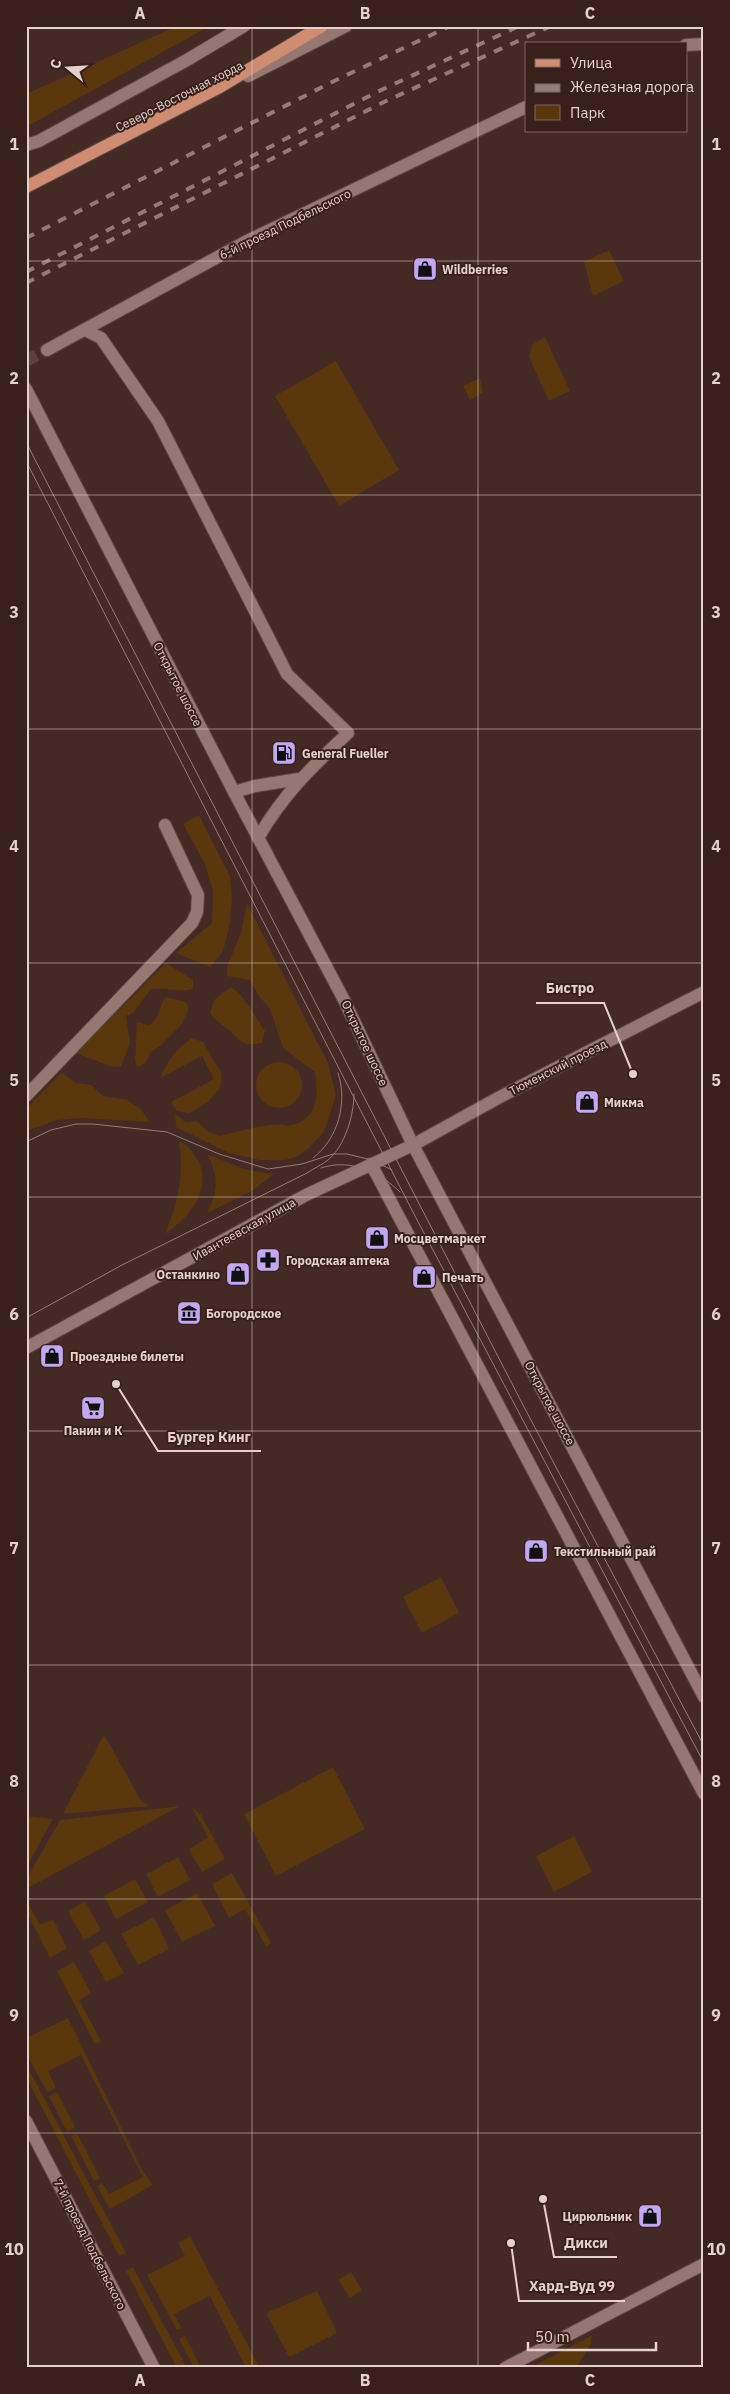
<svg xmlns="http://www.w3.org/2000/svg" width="730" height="2394" viewBox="0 0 730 2394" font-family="'IBM Plex Sans',sans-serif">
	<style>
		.green { fill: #59360b }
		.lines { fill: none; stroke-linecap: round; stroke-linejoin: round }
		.street-tunnel { stroke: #5c423e; stroke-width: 12; stroke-dasharray: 12 6; stroke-linecap: butt }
		.street-casing { stroke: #5d4744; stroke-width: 14 }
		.secondary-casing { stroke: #5d4744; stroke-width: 14 }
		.primary-casing { stroke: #5d4744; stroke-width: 14 }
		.street { stroke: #967771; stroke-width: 12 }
		.secondary { stroke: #967771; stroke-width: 12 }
		.primary { stroke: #ce8d70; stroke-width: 12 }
		.tram { stroke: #927b78; stroke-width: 1 }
		.rail { stroke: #927b78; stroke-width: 4; stroke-dasharray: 9 9; stroke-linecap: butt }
		.grid { fill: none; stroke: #e3d1ce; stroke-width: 1; stroke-opacity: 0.55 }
		.labels { text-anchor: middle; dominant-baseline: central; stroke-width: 4; stroke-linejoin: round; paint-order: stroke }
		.street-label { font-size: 12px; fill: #e3d1ce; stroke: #39201b }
		.poi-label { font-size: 12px; font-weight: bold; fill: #e3d1ce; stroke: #39201b; text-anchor: start }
		.leader { fill: none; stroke: #e3d1ce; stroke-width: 2 }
		.callout-dot { fill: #e3d1ce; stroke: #39201b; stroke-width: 2 }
		.callout-label { font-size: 14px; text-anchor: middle; font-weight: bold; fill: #e3d1ce; stroke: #39201b; stroke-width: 4; stroke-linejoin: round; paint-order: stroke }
		.neatline { fill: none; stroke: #e3d1ce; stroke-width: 2 }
		.grid-label { font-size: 16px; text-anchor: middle; font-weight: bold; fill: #e3d1ce }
	</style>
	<rect width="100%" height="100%" fill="#442925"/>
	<!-- green -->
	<g class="green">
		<path d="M 177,26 L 210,26 L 26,127 L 26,94 Z"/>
		<path d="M 609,250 L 624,281 L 593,296 L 584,262 Z"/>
		<path d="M 545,337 L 570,391 L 549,401 L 529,357 L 532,345 Z"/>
		<path d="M 336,361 L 399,470 L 339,506 L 275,396 Z"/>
		<path d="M 480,378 L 483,393 L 470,400 L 463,386 Z"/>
		<path d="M 199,815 L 230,876 L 232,898 L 230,923 L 223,952 L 210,967 L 176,953 L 212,923 L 213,891 L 205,864 L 183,824 Z"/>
		<path d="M 247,903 L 328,1063 L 336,1095 L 324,1132 L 309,1148 L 298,1156 L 285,1160 L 259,1160 L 229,1153 L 176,1127 L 175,1114 L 186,1122 L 197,1121 L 206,1130 L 219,1136 C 238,1131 257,1126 277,1124 C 282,1124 287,1127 292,1125 C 319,1118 318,1094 315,1072 L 283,1048 L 270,1009 L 259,996 L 250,980 L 227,976 L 227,966 L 241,933 Z"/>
		<path d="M 166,963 L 193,980 L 193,989 C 177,993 167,987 151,989 L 133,1013 L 126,1016 L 130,1043 L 121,1067 L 109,1066 L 76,1053 Z"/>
		<path d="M 231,987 C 245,996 255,1017 265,1031 L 262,1043 C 240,1048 240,1038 225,1027 C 219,1022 214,1020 210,1013 L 214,1000 Z"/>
		<path d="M 166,997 L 186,1002 L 189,1009 L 181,1025 L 160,1046 L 151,1052 L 145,1063 L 137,1067 L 135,1060 L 137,1022 L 149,1025 C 163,1015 157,1006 166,997 Z"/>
		<path d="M 192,1038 L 203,1042 L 222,1074 L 220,1088 L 207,1103 L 189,1113 L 177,1111 L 171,1102 L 214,1079 L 202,1056 L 160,1078 C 166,1062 177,1048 192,1038 Z"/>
		<circle cx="279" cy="1085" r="23"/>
		<path d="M 62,1072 L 76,1083 L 91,1085 L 103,1096 L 127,1100 L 141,1109 L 149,1122 L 82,1118 L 57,1120 L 26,1131 L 26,1109 Z"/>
		<path d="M 179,1142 C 186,1143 192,1151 196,1157 C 215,1187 190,1217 165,1234 C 178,1202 184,1176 179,1142 Z"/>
		<path d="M 207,1154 L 244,1169 L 274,1174 L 252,1191 L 207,1213 C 218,1191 219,1177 207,1154 Z"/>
		<path d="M 441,1577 L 459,1613 L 422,1633 L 403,1597 Z"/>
		<path d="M 104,1734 L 141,1801 L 150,1806 L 63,1814 Z"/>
		<path d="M 333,1767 L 365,1829 L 276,1876 L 244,1814 Z"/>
		<path d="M 180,1806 L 26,1889 L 26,1880 L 60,1820 Z"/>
		<path d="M 191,1806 L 201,1815 L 225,1859 L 202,1872 L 189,1849 L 208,1837 Z"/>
		<path d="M 26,1816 L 53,1819 L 26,1868 Z"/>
		<path d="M 574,1836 L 592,1872 L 554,1892 L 536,1856 Z"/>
		<path d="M 178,1857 L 190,1880 L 158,1897 L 146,1874 Z"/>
		<path d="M 232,1873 L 271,1943 L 266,1946 L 245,1909 L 229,1918 L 212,1884 Z"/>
		<path d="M 135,1879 L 148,1902 L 116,1919 L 104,1896 Z"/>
		<path d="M 197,1893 L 215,1926 L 182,1942 L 165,1910 Z"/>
		<path d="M 26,1899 L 40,1925 L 53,1919 L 67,1948 L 50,1958 L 26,1911 Z"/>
		<path d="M 85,1901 L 101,1930 L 84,1940 L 68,1911 Z"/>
		<path d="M 154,1917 L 169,1949 L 138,1965 L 121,1934 Z"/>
		<path d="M 106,1941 L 124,1973 L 106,1982 L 89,1951 Z"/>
		<path d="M 74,1962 L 91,1993 L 79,2000 L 101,2041 L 95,2044 L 57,1971 Z"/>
		<path d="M 68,2018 L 142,2170 L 153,2185 L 110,2209 L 97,2186 L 102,2183 L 109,2194 L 143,2177 L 81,2055 L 48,2071 L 56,2088 L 47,2092 L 26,2053 L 26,2038 Z"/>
		<path d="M 26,2064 L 126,2253 L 119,2256 L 26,2077 Z"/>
		<path d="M 57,2092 L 75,2127 L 67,2132 L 49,2096 Z"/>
		<path d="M 77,2133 L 100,2178 L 94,2181 L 71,2136 Z"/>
		<path d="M 190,2236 L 260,2368 L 246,2368 L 210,2296 L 174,2314 L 182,2328 L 177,2330 L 147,2275 L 185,2256 L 178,2243 Z"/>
		<path d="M 133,2267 L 187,2368 L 177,2368 L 126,2271 Z"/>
		<path d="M 351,2272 L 362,2290 L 350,2298 L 338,2280 Z"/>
		<path d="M 317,2291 L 337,2333 L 289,2357 L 266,2313 Z"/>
		<path d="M 185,2335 L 201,2368 L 194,2368 L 179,2339 Z"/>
		<path d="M 592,2335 L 591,2344 L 576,2368 L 530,2368 Z"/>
	</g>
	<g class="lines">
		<!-- street-tunnel -->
		<path class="street-tunnel" d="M 26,361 L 47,350"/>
		<defs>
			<g id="street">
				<path d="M 686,45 L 704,44"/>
				<path d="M 248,76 L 346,26"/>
				<path d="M 26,145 L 39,141 L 187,60 L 244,26"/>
				<path d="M 85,330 L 101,338 L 158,421 L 287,674 L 348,733 C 311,768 284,793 258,838"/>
				<path d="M 47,350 L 247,241 L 526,107"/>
				<path d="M 234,792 L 255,786 L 299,779"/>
				<path d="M 26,1096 L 192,923 L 197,912 L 198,895 L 165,825"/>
				<path d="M 413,1145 L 498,1098 L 704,992"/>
				<path d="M 371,1164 L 704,1794"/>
				<path d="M 26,2121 L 154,2368"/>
			</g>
			<g id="secondary">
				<path d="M 26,389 L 234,792 L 344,1000 L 413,1145 L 704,1697"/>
				<path d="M 26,1348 L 306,1195 L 413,1145"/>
				<path d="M 505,2368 L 704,2264"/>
			</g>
			<path id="primary" d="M 26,187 L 218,88 L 322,26"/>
		</defs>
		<!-- street casing -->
		<use href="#street" class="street-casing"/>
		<!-- secondary casing -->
		<use href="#secondary" class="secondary-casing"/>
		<!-- primary casing -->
		<use href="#primary" class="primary-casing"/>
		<!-- street -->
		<use href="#street" class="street"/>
		<!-- secondary -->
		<use href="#secondary" class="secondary"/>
		<!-- primary -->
		<use href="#primary" class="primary"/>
		<!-- tram -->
		<g class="tram">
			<path d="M 26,442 L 523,1405 L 704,1746"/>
			<path d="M 26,461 L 415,1216 L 704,1763"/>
			<path d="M 26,1142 L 51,1130 L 76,1124 L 93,1124 L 167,1132 L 219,1154 L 268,1169 L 302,1164 L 333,1154 L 347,1154 L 372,1160 L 392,1170"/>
			<path d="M 313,1158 C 338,1139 348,1103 338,1073"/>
			<path d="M 321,1168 C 350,1158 380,1172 400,1192"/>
			<path d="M 26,1318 L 122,1265 L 307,1173 C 314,1168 322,1165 328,1160 C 345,1146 354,1115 354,1094"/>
		</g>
		<!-- rail -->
		<g class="rail">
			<path d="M 26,238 L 332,82 L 450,26"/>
			<path d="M 26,272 L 377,92 L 519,26"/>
			<path d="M 26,283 L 386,101 L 551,26"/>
		</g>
	</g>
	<!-- grid -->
	<path class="grid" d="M 252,26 L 252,2368M 478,26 L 478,2368M 26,261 L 704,261M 26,495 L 704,495M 26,729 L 704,729M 26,963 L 704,963M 26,1197 L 704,1197M 26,1431 L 704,1431M 26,1665 L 704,1665M 26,1899 L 704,1899M 26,2133 L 704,2133"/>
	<!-- icons -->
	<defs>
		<symbol id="shop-square" viewBox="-11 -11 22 22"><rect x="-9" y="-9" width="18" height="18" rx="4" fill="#c1a8f3" stroke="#39201b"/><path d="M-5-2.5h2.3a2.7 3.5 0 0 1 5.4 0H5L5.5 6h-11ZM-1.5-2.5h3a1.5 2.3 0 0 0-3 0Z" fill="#111"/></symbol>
		<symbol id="fuel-square" viewBox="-11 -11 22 22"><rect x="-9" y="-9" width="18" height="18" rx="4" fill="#c1a8f3" stroke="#39201b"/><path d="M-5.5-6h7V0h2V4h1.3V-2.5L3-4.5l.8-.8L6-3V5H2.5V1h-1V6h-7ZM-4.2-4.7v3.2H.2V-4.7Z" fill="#111"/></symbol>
		<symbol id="pharmacy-square" viewBox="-11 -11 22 22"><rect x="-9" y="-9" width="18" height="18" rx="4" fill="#c1a8f3" stroke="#39201b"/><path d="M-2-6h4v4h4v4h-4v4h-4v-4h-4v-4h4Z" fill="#111"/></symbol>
		<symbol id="museum-square" viewBox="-11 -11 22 22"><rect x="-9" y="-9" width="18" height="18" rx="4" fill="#c1a8f3" stroke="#39201b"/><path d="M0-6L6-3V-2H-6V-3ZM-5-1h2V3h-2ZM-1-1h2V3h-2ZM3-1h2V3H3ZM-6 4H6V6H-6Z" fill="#111"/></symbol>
		<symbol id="supermarket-square" viewBox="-11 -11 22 22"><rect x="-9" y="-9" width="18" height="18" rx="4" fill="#c1a8f3" stroke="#39201b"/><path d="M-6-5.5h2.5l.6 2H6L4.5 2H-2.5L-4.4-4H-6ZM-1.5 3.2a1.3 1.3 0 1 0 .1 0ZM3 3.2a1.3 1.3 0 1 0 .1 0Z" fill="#111"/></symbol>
	</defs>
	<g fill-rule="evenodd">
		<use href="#shop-square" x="411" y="255" width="28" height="28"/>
		<use href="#fuel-square" x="270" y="739" width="28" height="28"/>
		<use href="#shop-square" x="573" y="1088" width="28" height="28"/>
		<use href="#shop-square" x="363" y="1224" width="28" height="28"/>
		<use href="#pharmacy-square" x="254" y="1246" width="28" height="28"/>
		<use href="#shop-square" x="224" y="1260" width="28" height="28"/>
		<use href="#shop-square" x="410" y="1263" width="28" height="28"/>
		<use href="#museum-square" x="175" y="1299" width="28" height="28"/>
		<use href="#shop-square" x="38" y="1342" width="28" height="28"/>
		<use href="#supermarket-square" x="79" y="1394" width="28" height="28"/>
		<use href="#shop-square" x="522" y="1537" width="28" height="28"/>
		<use href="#shop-square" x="636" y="2202" width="28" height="28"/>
	</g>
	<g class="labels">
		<!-- street labels -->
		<g class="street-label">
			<text transform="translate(179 96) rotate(-27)">Северо-Восточная хорда</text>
			<text transform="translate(285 224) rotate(-26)">6-й проезд Подбельского</text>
			<text transform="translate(178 684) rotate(63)">Открытое шоссе</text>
			<text transform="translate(365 1043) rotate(65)">Открытое шоссе</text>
			<text transform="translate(558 1067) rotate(-27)">Тюменский проезд</text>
			<text transform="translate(244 1229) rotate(-29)">Ивантеевская улица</text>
			<text transform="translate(550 1403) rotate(62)">Открытое шоссе</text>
			<text transform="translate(90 2244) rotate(63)">7-й проезд Подбельского</text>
		</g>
		<!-- poi labels -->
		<g class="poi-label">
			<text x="442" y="269">Wildberries</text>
			<text x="302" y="753">General Fueller</text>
			<text x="604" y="1102">Микма</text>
			<text x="394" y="1238">Мосцветмаркет</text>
			<text x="286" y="1260">Городская аптека</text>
			<text x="220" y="1274" text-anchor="end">Останкино</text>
			<text x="442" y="1277">Печать</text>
			<text x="206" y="1313">Богородское</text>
			<text x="70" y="1356">Проездные билеты</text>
			<text x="93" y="1430" text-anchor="middle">Панин и К</text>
			<text x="554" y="1551">Текстильный рай</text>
			<text x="632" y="2216" text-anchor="end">Цирюльник</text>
		</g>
	</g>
	<!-- callouts -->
	<path class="leader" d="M633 1074L604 1003H536M116 1384L158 1451H261M543 2199L554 2257H617M511 2243L519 2301H625"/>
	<g class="callout-dot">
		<circle cx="633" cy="1074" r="5"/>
		<circle cx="116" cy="1384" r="5"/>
		<circle cx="543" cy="2199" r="5"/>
		<circle cx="511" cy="2243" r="5"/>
	</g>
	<g class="callout-label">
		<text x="570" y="993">Бистро</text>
		<text x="209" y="1442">Бургер Кинг</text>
		<text x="586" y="2248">Дикси</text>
		<text x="572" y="2291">Хард-Вуд 99</text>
	</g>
	<!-- border -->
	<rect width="730" height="2394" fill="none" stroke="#39201b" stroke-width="55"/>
	<!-- legend -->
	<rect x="525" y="42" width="162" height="90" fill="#39201b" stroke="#7d6763"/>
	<rect x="535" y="59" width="25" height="8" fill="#ce8d70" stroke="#7d6763"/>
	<text x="570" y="68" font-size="15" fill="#e3d1ce">Улица</text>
	<rect x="535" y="84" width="25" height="8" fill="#927b78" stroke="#7d6763"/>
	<text x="570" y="92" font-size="15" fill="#e3d1ce">Железная дорога</text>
	<rect x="535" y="105" width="25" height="15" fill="#59360b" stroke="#7d6763"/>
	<text x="570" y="118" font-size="15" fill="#e3d1ce">Парк</text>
	<!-- north arrow -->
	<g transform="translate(68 68) rotate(288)" stroke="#39201b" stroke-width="4" paint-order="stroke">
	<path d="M0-4L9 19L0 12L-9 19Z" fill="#e3d1ce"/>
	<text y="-8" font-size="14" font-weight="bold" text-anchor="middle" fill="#e3d1ce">С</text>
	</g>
	<!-- scale -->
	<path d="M528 2342v8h128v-8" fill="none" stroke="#e3d1ce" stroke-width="2.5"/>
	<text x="535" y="2342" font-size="15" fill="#e3d1ce" stroke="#39201b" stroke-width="4" paint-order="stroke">50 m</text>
	<rect x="28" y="28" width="674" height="2338" class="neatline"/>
	<g class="grid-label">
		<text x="140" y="19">A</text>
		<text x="365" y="19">B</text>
		<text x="590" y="19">C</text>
		<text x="14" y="150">1</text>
		<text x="716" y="150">1</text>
		<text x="14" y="384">2</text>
		<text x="716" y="384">2</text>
		<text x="14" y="618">3</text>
		<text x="716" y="618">3</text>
		<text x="14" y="852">4</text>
		<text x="716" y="852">4</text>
		<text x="14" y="1086">5</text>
		<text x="716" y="1086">5</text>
		<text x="14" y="1320">6</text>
		<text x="716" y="1320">6</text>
		<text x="14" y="1554">7</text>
		<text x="716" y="1554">7</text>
		<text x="14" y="1787">8</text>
		<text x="716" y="1787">8</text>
		<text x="14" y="2021">9</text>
		<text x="716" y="2021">9</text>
		<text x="14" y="2255">10</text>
		<text x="716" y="2255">10</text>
		<text x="140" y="2386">A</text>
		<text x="365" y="2386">B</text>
		<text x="590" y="2386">C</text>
	</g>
</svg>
